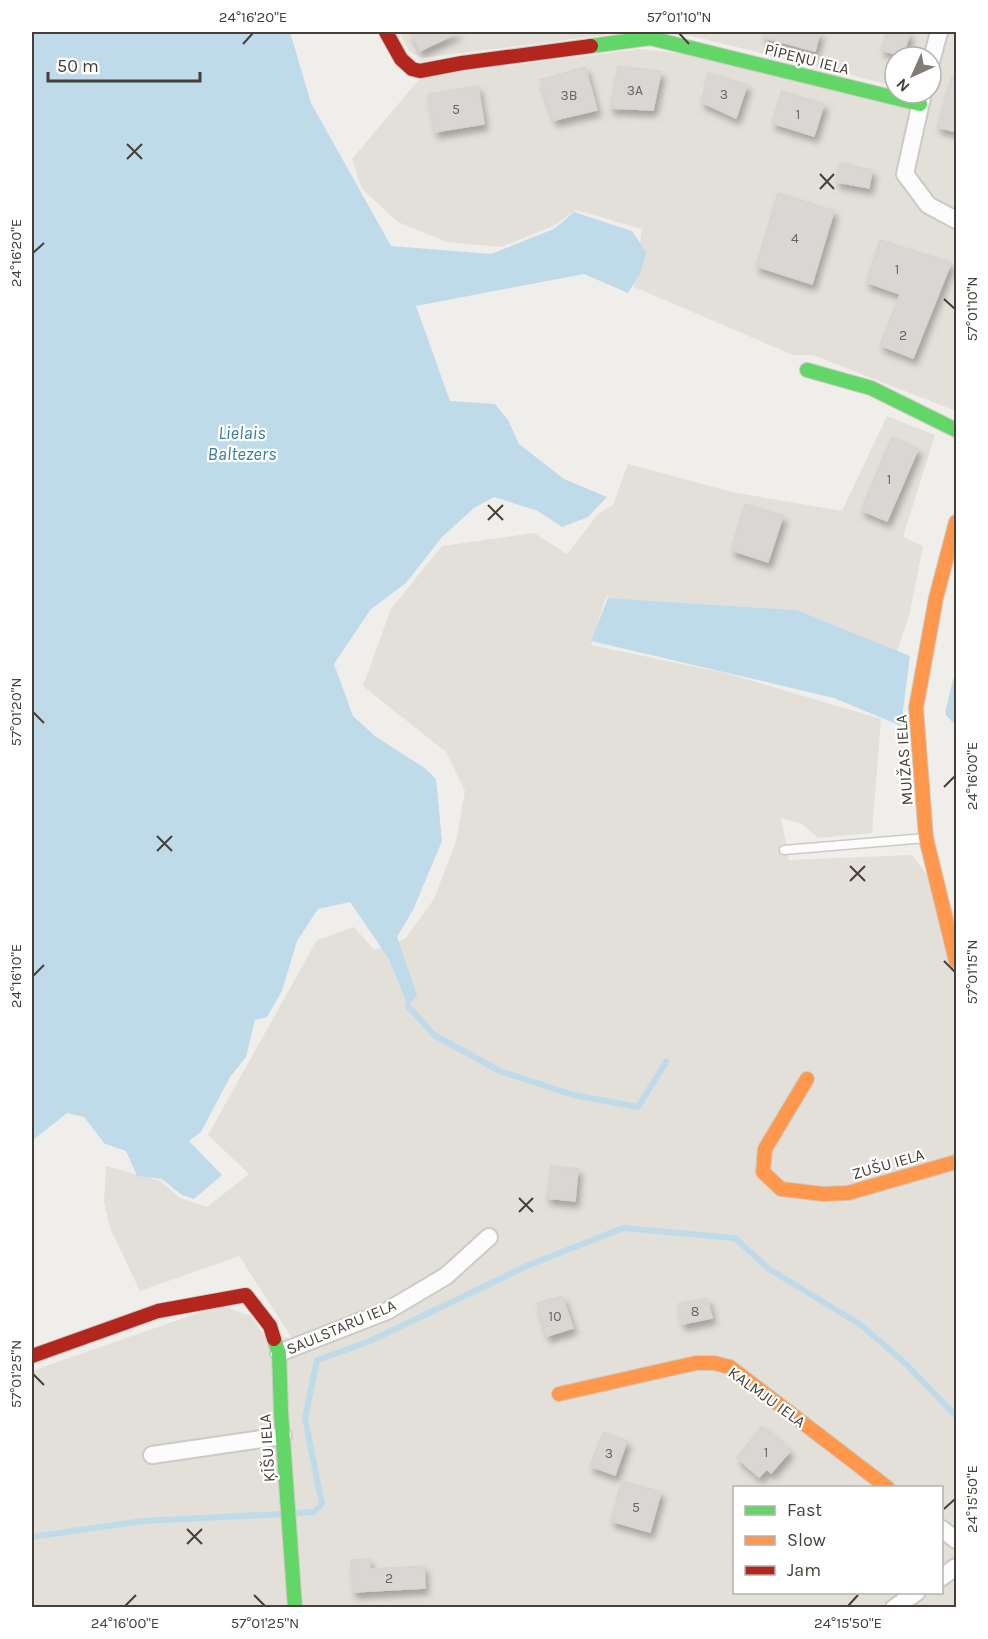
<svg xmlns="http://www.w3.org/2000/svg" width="988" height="1639" viewBox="0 0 988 1639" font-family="Karla,sans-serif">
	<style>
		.residential { fill: #e3dfd9; fill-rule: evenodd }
		.water { fill: #bfdbea }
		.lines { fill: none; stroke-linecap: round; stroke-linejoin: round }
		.stream { stroke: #bfdbea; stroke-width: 6 }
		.building { fill: #d9d7d3; stroke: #d8d5d0; stroke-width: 1.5; filter: url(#shadow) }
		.lane-casing { stroke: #cccac6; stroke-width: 11 }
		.street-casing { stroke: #cccac6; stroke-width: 20 }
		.fast-casing { stroke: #cecac2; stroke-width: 16 }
		.slow-casing { stroke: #cecac2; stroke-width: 16 }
		.jam-casing { stroke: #cecac2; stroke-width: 16 }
		.lane { stroke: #fdfcfc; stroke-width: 8 }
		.street { stroke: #fdfcfc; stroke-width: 16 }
		.fast { stroke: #63d668; stroke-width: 14 }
		.slow { stroke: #ff974d; stroke-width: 14 }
		.jam { stroke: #b3261e; stroke-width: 14 }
		.ticks { fill: none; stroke: #453f37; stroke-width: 2 }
		.labels { text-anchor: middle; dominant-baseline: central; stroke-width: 4.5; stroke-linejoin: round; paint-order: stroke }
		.number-label { font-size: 14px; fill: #6b665f }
		.street-label { font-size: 16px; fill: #453f37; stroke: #fff }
		.water-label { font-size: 18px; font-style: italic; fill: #387aa0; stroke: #fff }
		.neatline { fill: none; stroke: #453f37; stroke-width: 2 }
		.ticks-label { font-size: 15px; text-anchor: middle; fill: #453f37 }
	</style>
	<defs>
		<filter id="shadow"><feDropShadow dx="3.5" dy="6" stdDeviation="3" flood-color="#0004"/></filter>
	</defs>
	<rect width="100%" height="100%" fill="#f0eeea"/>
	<!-- residential -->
	<g class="residential">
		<path d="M 399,32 L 605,32 L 605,35 L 421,58 L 409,51 Z"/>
		<path d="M 651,32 L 956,32 L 956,411 L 813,355 L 793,355 L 634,287 L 642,229 L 576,210 L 553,226 L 501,247 L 447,242 L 398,222 L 362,189 L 352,159 L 421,77 L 640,49 L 693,55 L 912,93 L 931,93 L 931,57 L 895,57 L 895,86 L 692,36 Z"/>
		<path d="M 887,416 L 935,435 L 903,537 L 923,546 L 910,612 L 897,651 L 797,610 L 608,598 L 607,593 L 591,645 L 729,674 L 881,719 L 872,833 L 818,838 L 802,824 L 781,818 L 789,860 L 912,855 L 956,914 L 956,1607 L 32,1607 L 32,1371 L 221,1305 L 251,1316 L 265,1337 L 292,1338 L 239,1256 L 140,1291 L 110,1228 L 104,1202 L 106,1166 L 160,1181 L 180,1198 L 207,1207 L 249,1174 L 208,1135 L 317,940 L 354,927 L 374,950 L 405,939 L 434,899 L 456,842 L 465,791 L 446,752 L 363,686 L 391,609 L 442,546 L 534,533 L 567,554 L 598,514 L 613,505 L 628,464 L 732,492 L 842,511 ZM 734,1488 L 942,1488 L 942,1592 L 734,1592 Z"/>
	</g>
	<!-- water -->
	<g class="water">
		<path d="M 32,32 L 290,32 L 311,103 L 391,246 L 491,254 L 554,229 L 574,212 L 632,231 L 646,252 L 641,272 L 628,293 L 584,274 L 416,306 L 450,401 L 495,404 L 508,420 L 519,444 L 564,479 L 607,497 L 588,517 L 562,527 L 538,511 L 494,497 L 474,508 L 442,537 L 406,583 L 371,609 L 334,664 L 353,716 L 375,736 L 426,769 L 436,779 L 442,841 L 413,910 L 397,937 L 417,995 L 408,1006 L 389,959 L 350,902 L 318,909 L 297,941 L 282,991 L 267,1017 L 255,1020 L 246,1057 L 230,1077 L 201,1132 L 189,1141 L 222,1175 L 194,1199 L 182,1195 L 162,1179 L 137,1176 L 126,1151 L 105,1144 L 84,1117 L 67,1113 L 32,1141 Z"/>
		<path d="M 608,598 L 797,610 L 910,656 L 901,726 L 834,698 L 591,641 Z"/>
		<path d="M 956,677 L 956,726 L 945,714 L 953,679 Z"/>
	</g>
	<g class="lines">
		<!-- stream -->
		<g class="stream">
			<path d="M 408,1006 L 434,1035 L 500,1071 L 573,1095 L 638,1107 L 666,1062"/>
			<path d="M 293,1513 L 314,1512 L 322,1504 L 305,1418 L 317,1360 L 368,1342 L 529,1265 L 623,1228 L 735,1238 L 769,1269 L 861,1325 L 905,1363 L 956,1416"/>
			<path d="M 32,1537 L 143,1521 L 283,1514"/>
		</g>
	</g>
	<!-- building -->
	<g class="building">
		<path d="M 410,32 L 459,32 L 420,51 Z"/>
		<path d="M 763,32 L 820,32 L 815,51 L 762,37 Z"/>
		<path d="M 887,32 L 910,32 L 903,56 L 881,50 Z"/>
		<path d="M 618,66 L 661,72 L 653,110 L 610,108 Z"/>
		<path d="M 585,67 L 597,110 L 554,120 L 540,80 Z"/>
		<path d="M 708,73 L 747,85 L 736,118 L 701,102 Z"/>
		<path d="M 952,76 L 957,77 L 957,132 L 937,127 Z"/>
		<path d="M 478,86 L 484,124 L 435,132 L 428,94 Z"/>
		<path d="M 782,91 L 824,104 L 814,136 L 772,123 Z"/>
		<path d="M 839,163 L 872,170 L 869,188 L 836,182 Z"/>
		<path d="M 778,193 L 834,211 L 812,284 L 756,266 Z"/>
		<path d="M 880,240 L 951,263 L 913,358 L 880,345 L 900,294 L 866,282 Z"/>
		<path d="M 892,437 L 918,449 L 887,521 L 861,510 Z"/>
		<path d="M 745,504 L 783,516 L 768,562 L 731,550 Z"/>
		<path d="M 551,1166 L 578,1169 L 575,1201 L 547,1198 Z"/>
		<path d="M 562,1296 L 573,1328 L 547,1336 L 537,1303 Z"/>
		<path d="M 707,1298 L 712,1318 L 682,1324 L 678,1304 Z"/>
		<path d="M 762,1426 L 790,1451 L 771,1473 L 767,1469 L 759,1477 L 737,1458 Z"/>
		<path d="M 603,1432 L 627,1441 L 615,1475 L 590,1466 Z"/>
		<path d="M 622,1481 L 661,1492 L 650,1532 L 611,1521 Z"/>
		<path d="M 369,1559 L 370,1569 L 424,1566 L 425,1588 L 353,1592 L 351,1560 Z"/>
	</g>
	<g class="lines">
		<defs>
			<path id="lane" d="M 784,850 L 926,838"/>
			<g id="street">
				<path d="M 931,62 L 939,32"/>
				<path d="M 923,93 L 905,174 L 928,205 L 956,220"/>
				<path d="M 279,1353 L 387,1311 L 446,1276 L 489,1237"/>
				<path d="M 152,1455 L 283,1436"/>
				<path d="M 942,1529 L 956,1540"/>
				<path d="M 942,1577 L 956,1567"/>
				<path d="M 894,1608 L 917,1592"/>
			</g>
			<g id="fast">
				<path d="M 591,46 L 650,38 L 920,104"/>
				<path d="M 807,370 L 871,388 L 956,430"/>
				<path d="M 274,1339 L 279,1353 L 281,1412 L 295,1608"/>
			</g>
			<g id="slow">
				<path d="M 956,522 L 936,598 L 916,708 L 926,838 L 956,961"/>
				<path d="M 807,1079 L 765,1149 L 763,1172 L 781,1189 L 823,1194 L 848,1193 L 956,1162"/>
				<path d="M 559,1394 L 696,1363 L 714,1363 L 730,1367 L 888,1488"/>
			</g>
			<g id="jam">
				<path d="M 386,32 L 401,59 L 412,69 L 420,71 L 462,63 L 591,46"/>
				<path d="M 32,1356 L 158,1311 L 246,1295 L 270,1326 L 274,1339"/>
			</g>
		</defs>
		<!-- lane casing -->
		<use href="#lane" class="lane-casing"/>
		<!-- street casing -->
		<use href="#street" class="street-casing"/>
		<!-- fast casing -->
		<use href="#fast" class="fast-casing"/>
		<!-- slow casing -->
		<use href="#slow" class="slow-casing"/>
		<!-- jam casing -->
		<use href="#jam" class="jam-casing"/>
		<!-- lane -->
		<use href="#lane" class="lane"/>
		<!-- street -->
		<use href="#street" class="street"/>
		<!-- fast -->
		<use href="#fast" class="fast"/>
		<!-- slow -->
		<use href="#slow" class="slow"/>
		<!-- jam -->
		<use href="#jam" class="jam"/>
	</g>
	<!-- ticks -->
	<path class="ticks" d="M 679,33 L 689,44M 243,44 L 253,33M 127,144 L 142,159M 127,159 L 142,144M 820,174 L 834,189M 820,189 L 834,174M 33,253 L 44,243M 944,299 L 955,309M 488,505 L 503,520M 488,520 L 503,505M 33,712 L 44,723M 944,787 L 955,776M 157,836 L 172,851M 157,851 L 172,836M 850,866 L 865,881M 850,881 L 865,866M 944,961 L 955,972M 33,976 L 44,965M 519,1198 L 533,1212M 519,1212 L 533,1198M 33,1374 L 44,1385M 944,1509 L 955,1499M 187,1529 L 202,1544M 187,1544 L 202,1529M 254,1595 L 265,1606M 125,1606 L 136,1595M 848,1606 L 858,1595"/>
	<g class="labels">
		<!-- number labels -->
		<g class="number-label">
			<text x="635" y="90">3A</text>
			<text x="724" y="94">3</text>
			<text x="569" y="95">3B</text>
			<text x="456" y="109">5</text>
			<text x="798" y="114">1</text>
			<text x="795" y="238">4</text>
			<text x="897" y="269">1</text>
			<text x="903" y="335">2</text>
			<text x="889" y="479">1</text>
			<text x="695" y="1311">8</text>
			<text x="555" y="1316">10</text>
			<text x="766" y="1452">1</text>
			<text x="609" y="1453">3</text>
			<text x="636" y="1507">5</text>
			<text x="389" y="1578">2</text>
		</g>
		<!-- street labels -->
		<g class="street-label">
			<text transform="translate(807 59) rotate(14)">PĪPEŅU IELA</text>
			<text transform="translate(904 760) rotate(-94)">MUIŽAS IELA</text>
			<text transform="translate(888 1164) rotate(-16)">ZUŠU IELA</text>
			<text transform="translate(341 1327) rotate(-23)">SAULSTARU IELA</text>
			<text transform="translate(767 1397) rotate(36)">KALMJU IELA</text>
			<text transform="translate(267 1448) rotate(-94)">ĶĪŠU IELA</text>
		</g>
		<!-- water labels -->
		<g class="water-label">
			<text x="242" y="433">Lielais<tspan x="242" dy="21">Baltezers</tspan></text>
		</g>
	</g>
	<!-- border -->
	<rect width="988" height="1639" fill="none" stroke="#ffffff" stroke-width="66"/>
	<!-- legend -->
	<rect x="733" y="1486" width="210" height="108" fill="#ffffff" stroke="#b5b2af" stroke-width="1.5"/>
	<rect x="745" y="1506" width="30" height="9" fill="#63d668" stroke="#b5b2af" stroke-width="1.5"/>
	<text x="787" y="1516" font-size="18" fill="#453f37">Fast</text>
	<rect x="745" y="1536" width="30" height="9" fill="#ff974d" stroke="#b5b2af" stroke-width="1.5"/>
	<text x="787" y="1546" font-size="18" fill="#453f37">Slow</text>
	<rect x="745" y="1566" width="30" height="9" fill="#b3261e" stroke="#b5b2af" stroke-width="1.5"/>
	<text x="787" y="1576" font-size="18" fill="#453f37">Jam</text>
	<!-- north arrow -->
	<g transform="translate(913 75) rotate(225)"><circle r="28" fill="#ffffff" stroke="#b5b2af" stroke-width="1.5"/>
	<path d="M0-4.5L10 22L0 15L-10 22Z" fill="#817c76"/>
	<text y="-9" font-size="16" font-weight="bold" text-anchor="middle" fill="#453f37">N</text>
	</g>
	<!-- scale -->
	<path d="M48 72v9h152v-9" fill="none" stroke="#453f37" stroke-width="3"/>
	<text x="57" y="72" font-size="18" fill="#453f37" stroke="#ffffff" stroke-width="4.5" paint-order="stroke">50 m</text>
	<rect x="33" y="33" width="922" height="1573" class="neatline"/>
	<g class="ticks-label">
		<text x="253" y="22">24°16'20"E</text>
		<text x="679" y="22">57°01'10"N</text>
		<text transform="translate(16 253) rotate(-90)" y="5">24°16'20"E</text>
		<text transform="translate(972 309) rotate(-90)" y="5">57°01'10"N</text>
		<text transform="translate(16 712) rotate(-90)" y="5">57°01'20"N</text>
		<text transform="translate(972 776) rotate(-90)" y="5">24°16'00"E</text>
		<text transform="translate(972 972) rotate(-90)" y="5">57°01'15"N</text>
		<text transform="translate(16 976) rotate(-90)" y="5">24°16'10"E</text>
		<text transform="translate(16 1374) rotate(-90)" y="5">57°01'25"N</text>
		<text transform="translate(972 1499) rotate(-90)" y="5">24°15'50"E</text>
		<text x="125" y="1628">24°16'00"E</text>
		<text x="265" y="1628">57°01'25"N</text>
		<text x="848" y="1628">24°15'50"E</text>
	</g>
</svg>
